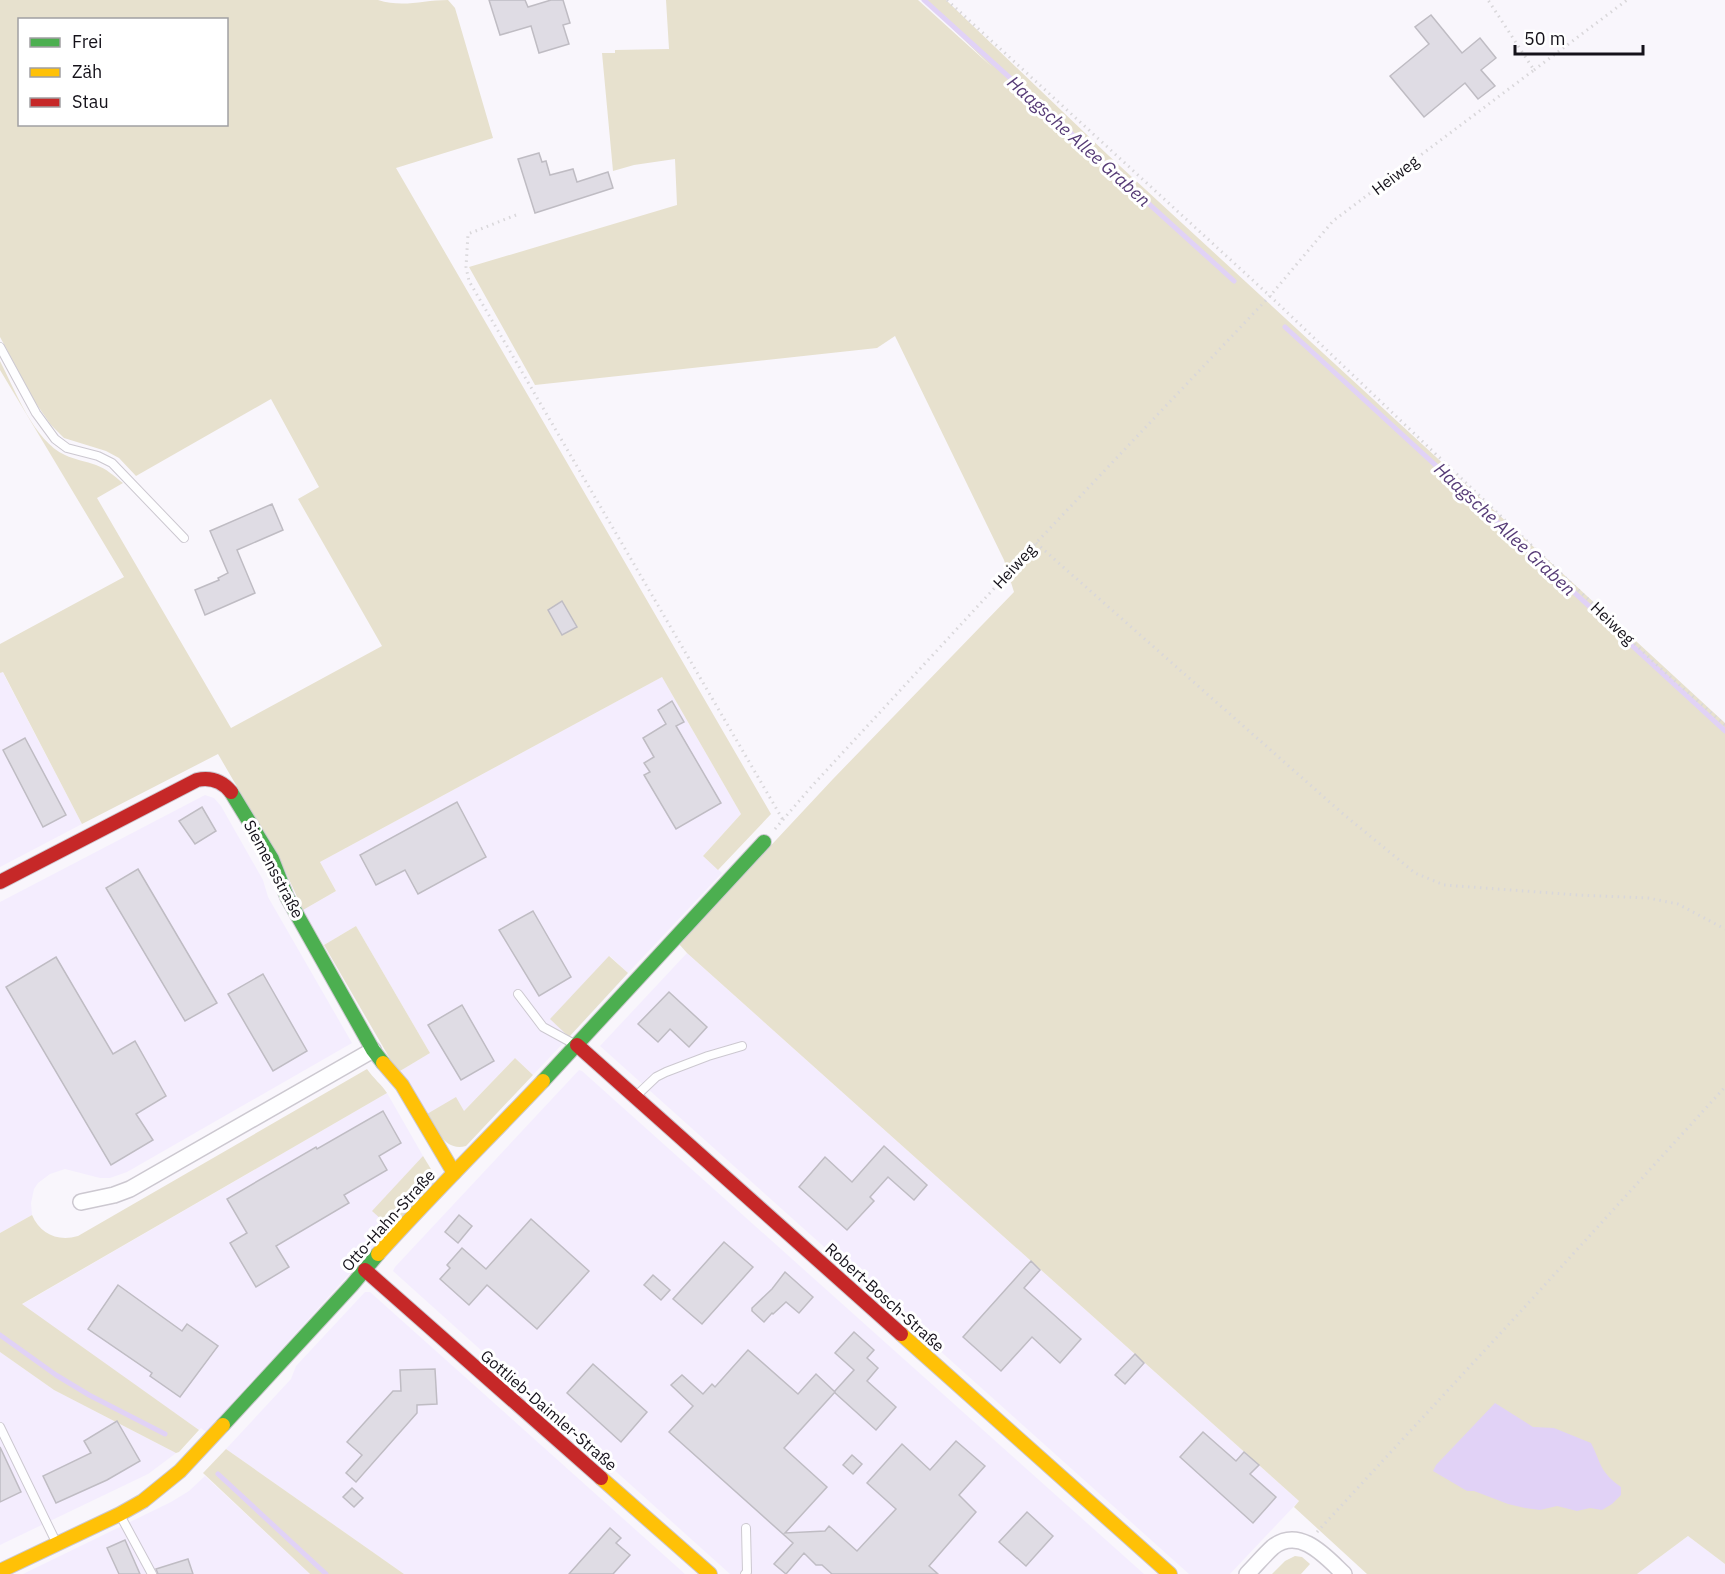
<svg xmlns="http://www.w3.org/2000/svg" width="1725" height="1574" viewBox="0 0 1725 1574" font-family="'IBM Plex Sans',sans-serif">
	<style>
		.built { fill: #f4edfe }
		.green { fill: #e7e1ce; fill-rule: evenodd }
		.water { fill: #e1d2f6 }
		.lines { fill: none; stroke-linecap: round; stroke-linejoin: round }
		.stream { stroke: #e1d2f6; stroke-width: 5 }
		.building { fill: #dfdce4; stroke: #bfbcc3; stroke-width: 1.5 }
		.lane-casing { stroke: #ccc8d0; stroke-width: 10 }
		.street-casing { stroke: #ccc8d0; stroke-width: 18 }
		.fast-casing { stroke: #ccc8d0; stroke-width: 16 }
		.slow-casing { stroke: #ccc8d0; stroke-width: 16 }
		.jam-casing { stroke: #ccc8d0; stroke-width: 16 }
		.path { stroke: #d9d7da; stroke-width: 3; stroke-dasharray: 1.5 4.5; stroke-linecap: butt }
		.lane { stroke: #fefeff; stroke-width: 8 }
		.street { stroke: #fefeff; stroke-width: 15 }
		.fast { stroke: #4caf50; stroke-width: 14 }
		.slow { stroke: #ffc107; stroke-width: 14 }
		.jam { stroke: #c62828; stroke-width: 14 }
		.labels { text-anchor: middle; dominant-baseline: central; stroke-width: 6; stroke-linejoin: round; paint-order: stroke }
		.street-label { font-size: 16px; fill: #15121a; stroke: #fff }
		.water-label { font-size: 18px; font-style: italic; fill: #563b76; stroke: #fff }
	</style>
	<rect width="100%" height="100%" fill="#f9f6fc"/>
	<!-- built -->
	<g class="built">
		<path d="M 2,671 L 82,824 L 0,867 L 0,673 Z"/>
		<path d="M 662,677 L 741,814 L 703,856 L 722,873 L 628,973 L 610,956 L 551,1019 L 569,1037 L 533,1075 L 515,1058 L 464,1111 L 427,1114 L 400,1071 L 430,1053 L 356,926 L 324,945 L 303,910 L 336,891 L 320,862 Z"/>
		<path d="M 205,795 L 214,798 L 221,806 L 263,880 L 268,897 L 352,1043 L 127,1172 L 110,1178 L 100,1178 L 65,1169 L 50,1174 L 38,1183 L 34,1189 L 31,1203 L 32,1215 L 0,1233 L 0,902 Z"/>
		<path d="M 687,953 L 1299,1501 L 1230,1574 L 1189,1574 L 600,1046 Z"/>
		<path d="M 579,1070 L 582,1071 L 1144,1574 L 730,1574 L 393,1271 L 395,1267 Z"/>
		<path d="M 387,1093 L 423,1156 L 373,1211 L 391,1228 L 206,1432 L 201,1428 L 199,1430 L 21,1305 Z"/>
		<path d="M 365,1292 L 370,1292 L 685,1574 L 404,1574 L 226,1449 L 291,1379 L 296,1366 Z"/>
		<path d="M 0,1352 L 54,1390 L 176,1453 L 148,1474 L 0,1545 Z"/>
		<path d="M 205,1476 L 310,1574 L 23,1574 L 171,1502 L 189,1491 Z"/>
		<path d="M 1688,1536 L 1725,1564 L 1725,1574 L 1637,1574 Z"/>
	</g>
	<!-- green -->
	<g class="green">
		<path d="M 0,0 L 378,0 C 403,8 423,0 448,0 L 455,8 L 493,138 L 396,168 L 771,814 L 718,870 L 703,856 L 741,814 L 662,677 L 320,862 L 336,891 L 303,910 L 282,864 L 218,754 L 82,824 L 3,672 L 0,673 L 0,644 L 124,577 L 0,370 L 0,361 C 15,390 34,441 65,455 C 75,460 86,461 96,465 C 107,469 114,476 123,483 L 97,498 L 231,728 L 382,646 L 298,499 L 319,487 L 271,399 L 136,476 L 119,458 L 106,451 L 64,438 L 51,425 L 35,402 L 0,337 ZM 20,20 L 226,20 L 226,124 L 20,124 Z"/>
		<path d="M 666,0 L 918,0 L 992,67 L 923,0 L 946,0 L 1108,155 L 1725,723 L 1725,1564 L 1688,1536 L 1637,1574 L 1367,1574 L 1294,1507 L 1299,1501 L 687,953 L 679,944 L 833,779 L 1014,592 L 1004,560 L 895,336 L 877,348 L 535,385 L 469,267 L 677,205 L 675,159 L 634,165 L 613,171 L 602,53 L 615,53 L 615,50 L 669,49 Z"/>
		<path d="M 356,926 L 430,1053 L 400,1071 L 393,1064 L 324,945 Z"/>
		<path d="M 609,956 L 628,973 L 569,1037 L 550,1019 Z"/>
		<path d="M 515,1058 L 533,1075 L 466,1146 C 445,1152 436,1129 427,1114 L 456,1097 L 464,1111 Z"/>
		<path d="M 367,1069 C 374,1079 381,1084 387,1093 L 22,1304 L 199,1430 L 179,1452 L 176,1453 L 54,1390 L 0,1352 L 0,1233 L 32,1215 C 40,1234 58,1242 78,1236 Z"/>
		<path d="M 423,1156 L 437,1179 L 391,1228 L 372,1211 Z"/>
		<path d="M 226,1449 L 404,1574 L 310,1574 L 203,1473 Z"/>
		<path d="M 1295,1556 L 1302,1557 L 1310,1564 L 1301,1574 L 1272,1574 L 1285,1561 Z"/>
	</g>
	<!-- water -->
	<path class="water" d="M 1495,1403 L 1533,1427 L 1554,1428 L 1591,1443 C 1602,1465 1600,1472 1621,1487 L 1621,1495 L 1612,1504 L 1602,1510 L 1590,1508 L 1577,1511 L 1557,1506 L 1540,1510 L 1525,1508 L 1508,1504 L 1474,1491 L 1467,1491 L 1433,1471 L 1436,1465 Z"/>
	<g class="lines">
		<!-- stream -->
		<g class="stream">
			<path d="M 924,0 L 1234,281"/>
			<path d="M 1285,327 L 1725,731"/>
			<path d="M 0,1335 L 56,1375 L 89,1395 L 165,1434"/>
			<path d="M 218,1474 L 326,1574"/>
		</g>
	</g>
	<!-- building -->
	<g class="building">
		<path d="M 489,0 L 525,0 L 528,7 L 551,0 L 563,0 L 570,23 L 563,25 L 569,44 L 539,53 L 531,26 L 500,35 Z"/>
		<path d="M 1431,15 L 1462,53 L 1480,38 L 1496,58 L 1481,70 L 1495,86 L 1478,99 L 1465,83 L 1424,117 L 1390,76 L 1429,44 L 1415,27 Z"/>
		<path d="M 539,153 L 542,162 L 546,161 L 550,175 L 573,169 L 577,182 L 608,172 L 613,188 L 535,213 L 518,159 Z"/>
		<path d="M 272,504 L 283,530 L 237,550 L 255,593 L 205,615 L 195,590 L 219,580 L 218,578 L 228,573 L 210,531 Z"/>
		<path d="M 562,601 L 577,627 L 562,635 L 548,610 Z"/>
		<path d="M 672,701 L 684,722 L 676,726 L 721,803 L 676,829 L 644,775 L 650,772 L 644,763 L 654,757 L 643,738 L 666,724 L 658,710 Z"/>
		<path d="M 25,738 L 66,815 L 43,827 L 3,750 Z"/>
		<path d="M 457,802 L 486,857 L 418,894 L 405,870 L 376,885 L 360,855 Z"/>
		<path d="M 202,807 L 216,831 L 195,844 L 179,821 Z"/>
		<path d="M 138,869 L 217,1003 L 185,1021 L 106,888 Z"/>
		<path d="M 533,911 L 571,977 L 539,996 L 499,930 Z"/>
		<path d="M 56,957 L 113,1054 L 135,1041 L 166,1096 L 136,1114 L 153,1140 L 111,1165 L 6,987 Z"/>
		<path d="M 263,974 L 307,1051 L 273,1071 L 228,994 Z"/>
		<path d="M 669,992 L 707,1027 L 689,1047 L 670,1029 L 658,1042 L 638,1024 Z"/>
		<path d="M 462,1005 L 494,1061 L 461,1080 L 428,1025 Z"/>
		<path d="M 383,1111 L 401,1143 L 379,1156 L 387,1170 L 344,1195 L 349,1203 L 276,1246 L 289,1267 L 256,1287 L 230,1243 L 247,1233 L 227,1199 L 316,1147 L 317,1149 Z"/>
		<path d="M 884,1146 L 927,1185 L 914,1200 L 888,1177 L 870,1197 L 874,1201 L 847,1230 L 799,1187 L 825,1157 L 852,1182 Z"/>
		<path d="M 459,1215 L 472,1226 L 458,1243 L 445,1232 Z"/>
		<path d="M 531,1219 L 589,1271 L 537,1329 L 487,1285 L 469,1305 L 440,1279 L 450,1268 L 447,1265 L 462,1248 L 486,1269 Z"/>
		<path d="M 724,1242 L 753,1267 L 702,1324 L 673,1299 Z"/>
		<path d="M 1031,1261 L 1040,1270 L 1024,1288 L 1081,1339 L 1060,1363 L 1032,1337 L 1001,1371 L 963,1337 Z"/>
		<path d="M 785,1272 L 813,1297 L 799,1313 L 786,1302 L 773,1314 L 772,1313 L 764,1322 L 752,1311 L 752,1308 L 772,1289 Z"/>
		<path d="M 653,1275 L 670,1290 L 661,1300 L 644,1285 Z"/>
		<path d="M 118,1285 L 182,1331 L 187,1324 L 218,1346 L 180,1397 L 150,1376 L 152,1373 L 88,1329 Z"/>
		<path d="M 854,1332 L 874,1350 L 867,1358 L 878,1368 L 867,1381 L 896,1407 L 876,1430 L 834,1392 L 854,1370 L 835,1353 Z"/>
		<path d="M 748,1350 L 798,1394 L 816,1374 L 835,1392 L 784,1448 L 827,1487 L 785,1533 L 825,1531 L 829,1526 L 857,1551 L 896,1509 L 867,1483 L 902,1444 L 930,1470 L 956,1441 L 985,1466 L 959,1495 L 976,1512 L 929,1566 L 938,1574 L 832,1574 L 822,1565 L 816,1565 L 804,1553 L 786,1574 L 774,1564 L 793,1543 L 669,1432 L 693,1406 L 671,1385 L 682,1375 L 703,1394 L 712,1384 L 715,1387 Z"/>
		<path d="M 1135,1354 L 1144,1363 L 1125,1384 L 1115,1375 Z"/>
		<path d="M 593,1364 L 647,1412 L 621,1442 L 567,1393 Z"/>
		<path d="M 435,1369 L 437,1404 L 417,1405 L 417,1413 L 356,1482 L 346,1473 L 362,1455 L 347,1442 L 393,1391 L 401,1391 L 400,1370 Z"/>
		<path d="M 117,1421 L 140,1461 L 107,1480 L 56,1503 L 43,1476 L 91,1453 L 84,1441 Z"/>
		<path d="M 1203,1432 L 1236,1461 L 1244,1452 L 1259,1465 L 1250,1474 L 1276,1497 L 1253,1523 L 1180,1457 Z"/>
		<path d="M 0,1447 L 21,1492 L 0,1502 Z"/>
		<path d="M 852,1455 L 862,1464 L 853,1474 L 843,1465 Z"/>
		<path d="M 352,1488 L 363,1498 L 354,1507 L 343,1497 Z"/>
		<path d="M 1027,1512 L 1053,1536 L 1026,1566 L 999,1542 Z"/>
		<path d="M 610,1528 L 621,1538 L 616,1543 L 630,1555 L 613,1574 L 569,1574 Z"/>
		<path d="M 125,1540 L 140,1574 L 119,1574 L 107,1548 Z"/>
		<path d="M 188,1559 L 193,1574 L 158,1574 L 156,1569 Z"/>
	</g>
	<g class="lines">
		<defs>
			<g id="lane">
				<path d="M 0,347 L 36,413 L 55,439 L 67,448 L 98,456 L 112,463 L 184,538"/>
				<path d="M 518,994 L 543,1027 L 576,1045"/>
				<path d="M 636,1096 L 656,1077 L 666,1072 L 708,1056 L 742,1046"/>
				<path d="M 0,1427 L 56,1542"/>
				<path d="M 120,1515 L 152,1574"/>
				<path d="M 745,1574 L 747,1572 L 746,1528"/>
			</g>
			<g id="street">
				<path d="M 81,1202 L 114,1195 L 130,1189 L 373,1050"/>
				<path d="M 1247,1574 C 1256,1565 1264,1555 1273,1547 C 1300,1526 1326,1557 1344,1574"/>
			</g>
			<g id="fast">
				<path d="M 231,792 L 272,859 L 287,897 L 373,1050 L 383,1063"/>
				<path d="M 543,1081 L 764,842"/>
				<path d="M 223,1425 L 352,1285 L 378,1254"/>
			</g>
			<g id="slow">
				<path d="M 383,1063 L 402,1085 L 454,1173"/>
				<path d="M 378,1254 C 431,1195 488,1139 543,1081"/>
				<path d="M 901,1334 L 1170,1574"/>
				<path d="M 601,1478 L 710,1574"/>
				<path d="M 0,1571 L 120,1514 L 143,1501 L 180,1471 L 223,1425"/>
			</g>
			<g id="jam">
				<path d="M 0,882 L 197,780 C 211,777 222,781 231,792"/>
				<path d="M 577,1045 L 901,1334"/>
				<path d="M 365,1270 L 601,1478"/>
			</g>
		</defs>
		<!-- lane casing -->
		<use href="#lane" class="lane-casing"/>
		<!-- street casing -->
		<use href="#street" class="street-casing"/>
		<!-- fast casing -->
		<use href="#fast" class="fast-casing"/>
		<!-- slow casing -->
		<use href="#slow" class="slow-casing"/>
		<!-- jam casing -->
		<use href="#jam" class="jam-casing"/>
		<!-- path -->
		<g class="path">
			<path d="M 947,0 L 1270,296 L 1657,665 L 1725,725"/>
			<path d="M 1534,70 L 1627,0"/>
			<path d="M 516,215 L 468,234 L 466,267 L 469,281 L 783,820"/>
			<path d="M 1036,543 L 1342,813 L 1415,873 L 1444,885 L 1578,895 L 1648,898 L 1678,904 L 1725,929"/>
			<path d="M 775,829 L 812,786 L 1036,543 L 1270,296 L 1333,221 L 1534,70 L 1488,0"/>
			<path d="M 1317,1532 L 1522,1310 L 1725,1087"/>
		</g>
		<!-- lane -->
		<use href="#lane" class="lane"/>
		<!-- street -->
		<use href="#street" class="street"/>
		<!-- fast -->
		<use href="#fast" class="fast"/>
		<!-- slow -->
		<use href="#slow" class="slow"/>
		<!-- jam -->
		<use href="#jam" class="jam"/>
	</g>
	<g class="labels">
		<!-- street labels -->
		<g class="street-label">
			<text transform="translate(1395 175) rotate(-37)">Heiweg</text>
			<text transform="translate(1014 566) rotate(-47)">Heiweg</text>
			<text transform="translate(1613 623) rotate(44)">Heiweg</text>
			<text transform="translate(274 869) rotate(62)">Siemensstraße</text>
			<text transform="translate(388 1220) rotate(-48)">Otto-Hahn-Straße</text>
			<text transform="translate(885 1297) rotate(42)">Robert-Bosch-Straße</text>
			<text transform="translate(549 1410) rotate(41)">Gottlieb-Daimler-Straße</text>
		</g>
		<!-- water labels -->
		<g class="water-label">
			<text transform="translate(1079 141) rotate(42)">Haagsche Allee Graben</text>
			<text transform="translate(1505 529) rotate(43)">Haagsche Allee Graben</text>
		</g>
	</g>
	<!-- legend -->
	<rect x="18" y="18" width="210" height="108" fill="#ffffff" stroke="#a1a0a3" stroke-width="1.5"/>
	<rect x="30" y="38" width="30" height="9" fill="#4caf50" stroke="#a1a0a3" stroke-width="1.5"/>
	<text x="72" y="48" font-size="18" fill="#15121a">Frei</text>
	<rect x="30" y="68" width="30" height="9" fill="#ffc107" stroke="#a1a0a3" stroke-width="1.5"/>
	<text x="72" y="78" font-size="18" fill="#15121a">Zäh</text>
	<rect x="30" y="98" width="30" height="9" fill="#c62828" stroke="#a1a0a3" stroke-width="1.5"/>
	<text x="72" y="108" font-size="18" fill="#15121a">Stau</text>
	<!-- scale -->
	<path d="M1515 45v9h128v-9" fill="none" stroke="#15121a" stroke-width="3"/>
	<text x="1524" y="45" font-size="18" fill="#15121a" stroke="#ffffff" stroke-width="4.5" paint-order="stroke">50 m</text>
</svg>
